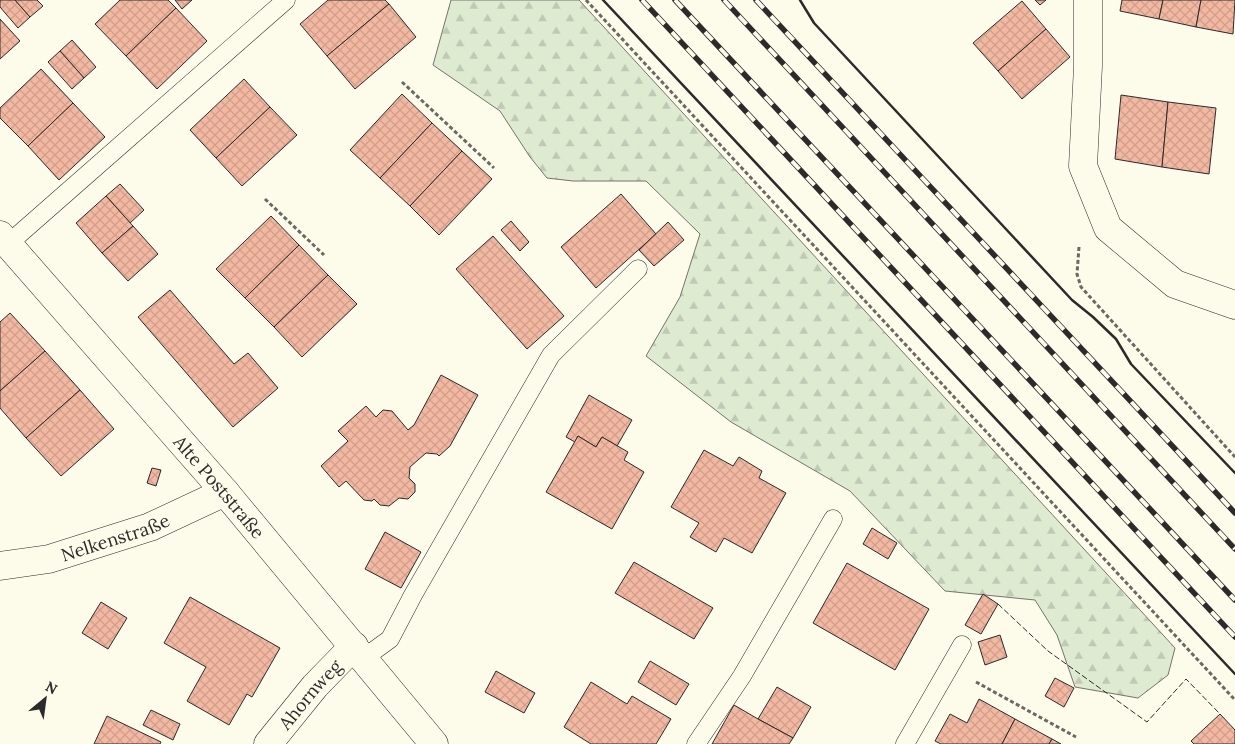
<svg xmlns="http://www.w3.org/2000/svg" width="1235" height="744" viewBox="0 0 1235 744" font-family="Lora,serif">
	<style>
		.forest { fill: url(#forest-firs); stroke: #74746e }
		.building { fill: url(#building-cross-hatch); stroke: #2b2b2b }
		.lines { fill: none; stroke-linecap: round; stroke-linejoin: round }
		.service-casing { stroke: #2b2b2b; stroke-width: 19 }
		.minor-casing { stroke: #2b2b2b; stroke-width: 29 }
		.path { stroke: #6a6964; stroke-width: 3; stroke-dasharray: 4 2.5; stroke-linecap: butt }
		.service { stroke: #fdfbea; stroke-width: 18 }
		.minor { stroke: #fdfbea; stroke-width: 28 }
		.rail-casing { stroke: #2b2b2b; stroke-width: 5.5 }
		.rail { stroke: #fdfbea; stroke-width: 4; stroke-dasharray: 11; stroke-linecap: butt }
		.fence { stroke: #2b2b2b; stroke-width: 1; stroke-dasharray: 6 2.5; stroke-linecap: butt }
		.wall { stroke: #2b2b2b; stroke-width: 2.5 }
		.labels { text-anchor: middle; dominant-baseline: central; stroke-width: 4; stroke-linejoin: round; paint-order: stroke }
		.street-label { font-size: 18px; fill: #2b2b2b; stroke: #fdfbea }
	</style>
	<defs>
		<pattern id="forest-firs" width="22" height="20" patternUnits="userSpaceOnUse" patternTransform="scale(1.25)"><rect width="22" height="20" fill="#deebd1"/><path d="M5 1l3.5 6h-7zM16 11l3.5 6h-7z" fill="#bfcab4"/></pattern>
		<pattern id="building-cross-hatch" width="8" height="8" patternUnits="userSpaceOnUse" patternTransform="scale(1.25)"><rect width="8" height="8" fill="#f2b8a0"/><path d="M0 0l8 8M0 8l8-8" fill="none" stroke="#d09e8a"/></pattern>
	</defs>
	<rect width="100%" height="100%" fill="#fdfbea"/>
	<!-- forest -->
	<path class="forest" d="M 451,0 L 579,0 L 1175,648 L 1168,675 L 1138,698 L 1075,687 L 1057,635 L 1035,600 L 945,591 L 850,491 L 731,422 L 646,356 L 680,297 L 700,234 L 646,181 L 573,181 L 547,178 L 530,157 L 500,111 L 433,65 Z"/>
	<!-- building -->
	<g class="building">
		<path d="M 0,0 L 15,0 L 30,17 L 18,28 L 0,7 Z"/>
		<path d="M 15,0 L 37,0 L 43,6 L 30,17 Z"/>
		<path d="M 120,0 L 168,0 L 176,8 L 126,56 L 95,24 Z"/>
		<path d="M 175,0 L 192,0 L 182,9 Z"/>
		<path d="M 328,0 L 385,0 L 389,4 L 327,56 L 300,24 Z"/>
		<path d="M 1035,0 L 1046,0 L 1040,5 Z"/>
		<path d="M 1122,0 L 1163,0 L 1159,19 L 1120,11 Z"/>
		<path d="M 1163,0 L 1201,0 L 1196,27 L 1159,19 Z"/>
		<path d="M 1201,0 L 1235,0 L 1233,34 L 1196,27 Z"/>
		<path d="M 1022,1 L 1046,29 L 998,71 L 973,43 Z"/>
		<path d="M 389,4 L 416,37 L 355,89 L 327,56 Z"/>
		<path d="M 176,8 L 207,41 L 157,89 L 126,56 Z"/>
		<path d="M 0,19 L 20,41 L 0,59 Z"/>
		<path d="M 1046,29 L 1070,57 L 1022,99 L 998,71 Z"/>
		<path d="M 72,40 L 96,67 L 84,78 L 60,51 Z"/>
		<path d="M 60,51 L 84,78 L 72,89 L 48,62 Z"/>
		<path d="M 41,69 L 73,103 L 28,146 L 0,118 L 0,108 Z"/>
		<path d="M 244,79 L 270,107 L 216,158 L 190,130 Z"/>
		<path d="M 402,94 L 432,123 L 380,178 L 350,150 Z"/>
		<path d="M 1121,95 L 1168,102 L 1162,167 L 1115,159 Z"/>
		<path d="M 1168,102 L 1216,108 L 1209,174 L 1162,167 Z"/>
		<path d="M 73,103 L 105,137 L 59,180 L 28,146 Z"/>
		<path d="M 270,107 L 297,135 L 242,186 L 216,158 Z"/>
		<path d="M 432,123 L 462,151 L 410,206 L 380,178 Z"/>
		<path d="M 462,151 L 492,179 L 439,235 L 410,206 Z"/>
		<path d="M 120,184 L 144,210 L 130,223 L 106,196 Z"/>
		<path d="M 621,194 L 656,234 L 596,288 L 561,247 Z"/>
		<path d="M 106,196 L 133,226 L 102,253 L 76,223 Z"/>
		<path d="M 271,216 L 299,245 L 245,298 L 216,269 Z"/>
		<path d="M 511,221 L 529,242 L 520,251 L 501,230 Z"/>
		<path d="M 668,222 L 684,240 L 654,266 L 639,250 Z"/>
		<path d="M 133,226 L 158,254 L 128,281 L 102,253 Z"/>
		<path d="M 493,236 L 564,316 L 527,349 L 456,269 Z"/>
		<path d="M 299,245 L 328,275 L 274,327 L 245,298 Z"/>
		<path d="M 328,275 L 357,304 L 302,357 L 274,327 Z"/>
		<path d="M 170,290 L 234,364 L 248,353 L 278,388 L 233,427 L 138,317 Z"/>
		<path d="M 10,313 L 45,351 L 0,391 L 0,322 Z"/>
		<path d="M 45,351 L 80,390 L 26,438 L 0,408 L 0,391 Z"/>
		<path d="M 441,375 L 478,395 L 450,446 L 439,456 L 437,454 L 426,453 L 410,467 L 409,478 L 415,484 L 415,492 L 408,499 L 399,498 L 389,506 L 380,505 L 374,499 L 372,501 L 364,500 L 346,481 L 339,487 L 321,466 L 348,441 L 338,431 L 366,406 L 376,417 L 383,410 L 392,411 L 408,430 L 414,425 Z"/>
		<path d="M 80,390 L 114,429 L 61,476 L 26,438 Z"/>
		<path d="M 589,395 L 632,420 L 617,446 L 602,437 L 596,447 L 578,436 L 575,442 L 566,437 Z"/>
		<path d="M 578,436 L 596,447 L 602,437 L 628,452 L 624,460 L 644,472 L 612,529 L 546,492 Z"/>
		<path d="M 704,450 L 733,466 L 739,457 L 762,471 L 759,478 L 786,493 L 752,553 L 724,538 L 716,552 L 690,537 L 699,523 L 671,507 Z"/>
		<path d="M 152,468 L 161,470 L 156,486 L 147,483 Z"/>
		<path d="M 872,528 L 897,543 L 888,559 L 863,544 Z"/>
		<path d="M 385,532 L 421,552 L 401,588 L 365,569 Z"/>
		<path d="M 634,562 L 713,608 L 694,639 L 615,593 Z"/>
		<path d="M 847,563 L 929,609 L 895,670 L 813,623 Z"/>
		<path d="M 983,594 L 998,604 L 981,634 L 965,625 Z"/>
		<path d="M 190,597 L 280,648 L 252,697 L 247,694 L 229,725 L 187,701 L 206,667 L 164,643 Z"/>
		<path d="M 101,602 L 127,618 L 108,649 L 82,633 Z"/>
		<path d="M 1000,635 L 1007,657 L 985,665 L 978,642 Z"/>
		<path d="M 650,661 L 689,684 L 676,705 L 638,682 Z"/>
		<path d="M 496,671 L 535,693 L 524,713 L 485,692 Z"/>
		<path d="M 1055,678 L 1074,688 L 1064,707 L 1045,696 Z"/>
		<path d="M 591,682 L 627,704 L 632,696 L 671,719 L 656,744 L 591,744 L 564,727 Z"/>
		<path d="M 777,687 L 811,707 L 793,738 L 758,719 Z"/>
		<path d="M 979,699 L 1015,719 L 1002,744 L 941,744 L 935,741 L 950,714 L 967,723 Z"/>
		<path d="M 734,705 L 758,719 L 793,738 L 789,744 L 712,744 Z"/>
		<path d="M 151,710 L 180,724 L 173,740 L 143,725 Z"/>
		<path d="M 1220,714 L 1235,730 L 1235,744 L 1194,744 L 1191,741 Z"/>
		<path d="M 107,716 L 161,742 L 160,744 L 94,744 Z"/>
		<path d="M 1015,719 L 1052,739 L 1049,744 L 1002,744 Z"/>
		<path d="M 1052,739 L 1061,744 L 1049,744 Z"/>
	</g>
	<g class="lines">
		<defs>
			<g id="service">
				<path d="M 8,244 L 286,0"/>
				<path d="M 364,658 L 390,639 L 413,595 L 551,355 L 638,269"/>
				<path d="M 696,744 L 742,676 L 833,519"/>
				<path d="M 905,744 L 962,645"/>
			</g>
			<g id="minor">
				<path d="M 1088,0 L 1088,66 L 1083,166 L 1108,228 L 1175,284 L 1235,305"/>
				<path id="s1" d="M 0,235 L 225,492 L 434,744"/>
				<path id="s2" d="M 0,566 L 49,559 L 150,527 L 225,492"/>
				<path id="s3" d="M 268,744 L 315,686 L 354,646"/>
			</g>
		</defs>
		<!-- service casing -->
		<use href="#service" class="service-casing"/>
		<!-- minor casing -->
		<use href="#minor" class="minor-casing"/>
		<!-- path -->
		<g class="path">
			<path d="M 586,0 L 1235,700"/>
			<path d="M 402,82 L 494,168"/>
			<path d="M 265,199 L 324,255"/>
			<path d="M 1079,247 L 1077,274 L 1081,287 L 1235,457"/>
			<path d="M 976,682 L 1076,737"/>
		</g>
		<!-- service -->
		<use href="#service" class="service"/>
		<!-- minor -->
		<use href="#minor" class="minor"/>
		<defs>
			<g id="rail">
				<path d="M 642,0 L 1235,637"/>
				<path d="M 675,0 L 1235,600"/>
				<path d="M 724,0 L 1235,549"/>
				<path d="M 756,0 L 1235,513"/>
			</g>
		</defs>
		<!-- rail casing -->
		<use href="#rail" class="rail-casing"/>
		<!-- rail -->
		<use href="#rail" class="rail"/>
		<!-- fence -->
		<path class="fence" d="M 998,604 L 1048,651 L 1147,722 L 1186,679 L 1220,714"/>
		<!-- wall -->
		<g class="wall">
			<path d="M 603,0 L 1235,674"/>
			<path d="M 800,0 L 814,23 L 1072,300 L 1093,317 L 1116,339 L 1131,364 L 1235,473"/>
		</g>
	</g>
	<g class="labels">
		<!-- street labels -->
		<g class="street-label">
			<text stroke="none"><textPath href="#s1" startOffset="334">Alte Poststraße</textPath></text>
			<text stroke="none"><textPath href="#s2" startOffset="119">Nelkenstraße</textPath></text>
			<text stroke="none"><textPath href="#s3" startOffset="65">Ahornweg</textPath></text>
		</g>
	</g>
	<!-- north arrow -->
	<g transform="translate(45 699) rotate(29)" stroke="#fdfbea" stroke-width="4" paint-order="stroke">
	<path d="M0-4L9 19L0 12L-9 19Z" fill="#2b2b2b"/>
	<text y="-8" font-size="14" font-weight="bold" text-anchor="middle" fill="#2b2b2b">N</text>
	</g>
</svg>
